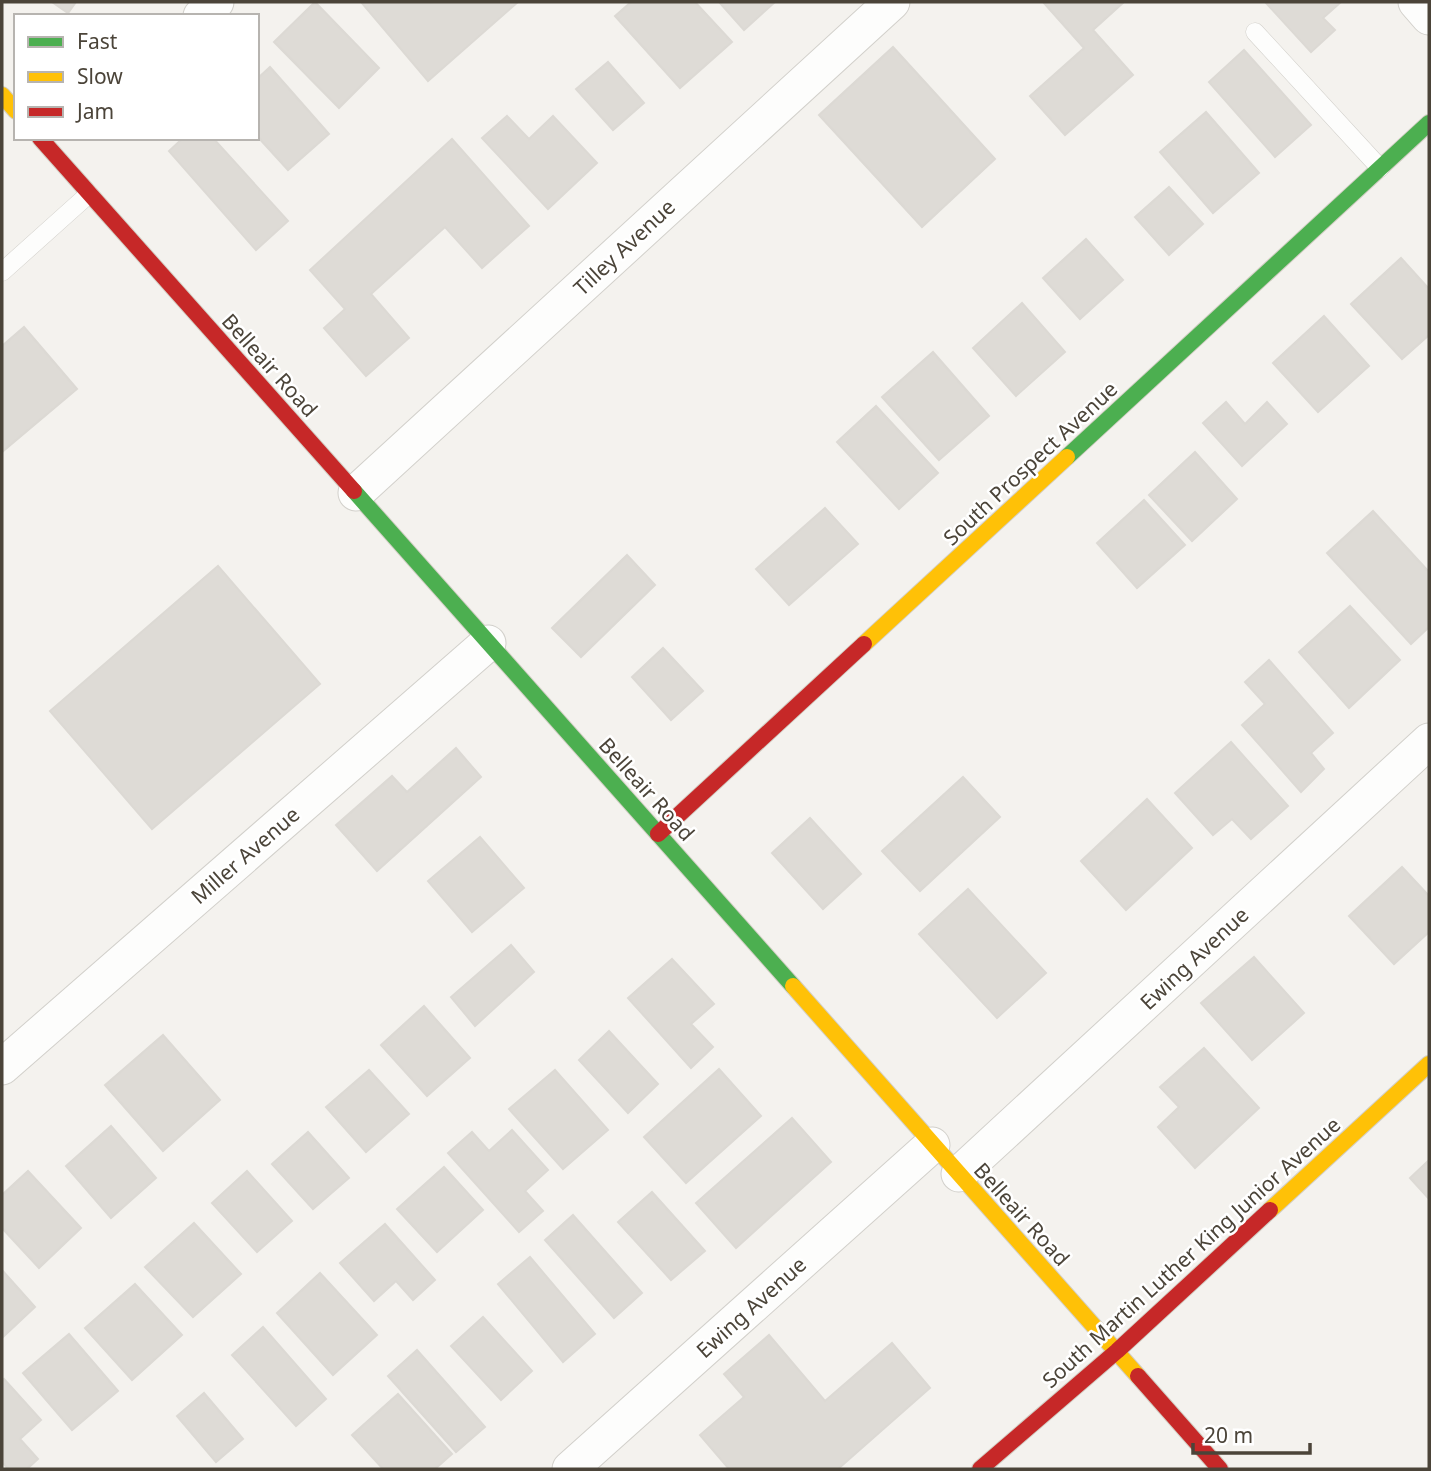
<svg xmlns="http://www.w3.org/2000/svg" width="1431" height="1471" viewBox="0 0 1431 1471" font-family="'Noto Sans',sans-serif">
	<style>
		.building { fill: #dedbd6; stroke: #dcd9d4; stroke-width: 2 }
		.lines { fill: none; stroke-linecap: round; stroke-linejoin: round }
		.lane-casing { stroke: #d2d0cb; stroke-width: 19 }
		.street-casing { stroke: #d2d0cb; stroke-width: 37 }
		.fast-casing { stroke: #d3cfc5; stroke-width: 18 }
		.slow-casing { stroke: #d3cfc5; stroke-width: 18 }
		.jam-casing { stroke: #d3cfc5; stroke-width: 18 }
		.lane { stroke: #fdfdfc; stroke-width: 18 }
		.street { stroke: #fdfdfc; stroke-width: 35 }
		.fast { stroke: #4caf50; stroke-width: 16 }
		.slow { stroke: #ffc107; stroke-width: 16 }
		.jam { stroke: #c62828; stroke-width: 16 }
		.labels { text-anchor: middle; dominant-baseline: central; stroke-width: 5; stroke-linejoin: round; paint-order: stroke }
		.street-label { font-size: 21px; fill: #4b4439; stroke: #fff }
	</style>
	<rect width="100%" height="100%" fill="#f4f2ee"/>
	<!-- building -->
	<g class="building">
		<path d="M 52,2 L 76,2 L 68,13 Z"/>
		<path d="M 315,2 L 379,68 L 339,108 L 274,42 Z"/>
		<path d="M 361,2 L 430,2 L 431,3 L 433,2 L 518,2 L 428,81 Z"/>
		<path d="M 631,2 L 695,2 L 732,42 L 680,88 L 615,16 Z"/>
		<path d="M 719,2 L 775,2 L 744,30 Z"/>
		<path d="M 1043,2 L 1124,2 L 1093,30 L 1133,75 L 1065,135 L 1030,96 L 1084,48 Z"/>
		<path d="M 1268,2 L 1341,2 L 1323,18 L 1335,30 L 1311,52 L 1266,3 Z"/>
		<path d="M 893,47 L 995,159 L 922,227 L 819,115 Z"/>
		<path d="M 1244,50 L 1311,125 L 1275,157 L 1209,82 Z"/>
		<path d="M 608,62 L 644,103 L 613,130 L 576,89 Z"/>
		<path d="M 270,67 L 329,134 L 288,170 L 257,136 L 257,79 Z"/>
		<path d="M 1206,112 L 1259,173 L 1213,213 L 1160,152 Z"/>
		<path d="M 507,116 L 529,139 L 553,116 L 597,163 L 548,209 L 482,138 Z"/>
		<path d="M 183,138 L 213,138 L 288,221 L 256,250 L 169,151 Z"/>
		<path d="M 452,139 L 529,226 L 482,268 L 445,227 L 371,294 L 409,338 L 366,376 L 324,328 L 345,309 L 310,270 Z"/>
		<path d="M 1169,187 L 1203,224 L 1169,255 L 1135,217 Z"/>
		<path d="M 1086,239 L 1123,280 L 1080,319 L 1043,278 Z"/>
		<path d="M 1401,258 L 1429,289 L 1429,335 L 1402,359 L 1351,304 Z"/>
		<path d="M 1022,303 L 1065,352 L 1016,396 L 973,348 Z"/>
		<path d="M 1324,316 L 1369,366 L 1318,412 L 1273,363 Z"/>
		<path d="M 24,327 L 77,389 L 2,452 L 2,346 Z"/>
		<path d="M 933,352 L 989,416 L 939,460 L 882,397 Z"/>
		<path d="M 1226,402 L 1245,424 L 1267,402 L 1287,424 L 1242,466 L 1203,423 Z"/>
		<path d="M 876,406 L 938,473 L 899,509 L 837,442 Z"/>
		<path d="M 1195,452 L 1237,499 L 1192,541 L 1149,495 Z"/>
		<path d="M 1144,500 L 1185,545 L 1137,588 L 1097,543 Z"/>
		<path d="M 825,508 L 858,544 L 789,605 L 756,569 Z"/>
		<path d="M 1373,511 L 1429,572 L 1429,627 L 1411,644 L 1327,553 Z"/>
		<path d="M 627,555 L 655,585 L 581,657 L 552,628 Z"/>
		<path d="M 218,566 L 320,684 L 152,829 L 50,711 Z"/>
		<path d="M 1350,606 L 1400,660 L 1349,708 L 1299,652 Z"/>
		<path d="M 663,648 L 703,691 L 671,720 L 632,677 Z"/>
		<path d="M 1269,660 L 1333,733 L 1311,753 L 1324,769 L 1301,792 L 1242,725 L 1265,704 L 1245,682 Z"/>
		<path d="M 1231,742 L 1288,806 L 1251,839 L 1232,819 L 1213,835 L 1175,793 Z"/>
		<path d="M 456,748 L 481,777 L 377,871 L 336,825 L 392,776 L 407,792 Z"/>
		<path d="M 963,777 L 1000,817 L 920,891 L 882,851 Z"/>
		<path d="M 1147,799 L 1192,848 L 1126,910 L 1081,861 Z"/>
		<path d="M 810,818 L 861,874 L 823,909 L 772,853 Z"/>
		<path d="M 480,837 L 524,888 L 472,932 L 428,881 Z"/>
		<path d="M 1402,867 L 1429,896 L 1429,932 L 1394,964 L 1349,916 Z"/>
		<path d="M 968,889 L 1046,973 L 997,1018 L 919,934 Z"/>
		<path d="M 511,945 L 534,972 L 475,1026 L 451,997 Z"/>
		<path d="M 1254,957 L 1304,1013 L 1252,1060 L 1201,1003 Z"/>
		<path d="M 672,959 L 714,1004 L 691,1024 L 713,1047 L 691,1068 L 628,998 Z"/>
		<path d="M 424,1006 L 470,1058 L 427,1096 L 381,1045 Z"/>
		<path d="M 609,1031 L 658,1084 L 628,1113 L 579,1060 Z"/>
		<path d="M 163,1035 L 220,1100 L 163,1151 L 105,1085 Z"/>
		<path d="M 1204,1048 L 1259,1108 L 1195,1168 L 1158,1127 L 1179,1107 L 1160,1087 Z"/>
		<path d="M 719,1069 L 761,1116 L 686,1183 L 644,1137 Z"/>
		<path d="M 369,1070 L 409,1114 L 366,1152 L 326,1107 Z"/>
		<path d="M 555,1070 L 608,1130 L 563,1169 L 509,1109 Z"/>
		<path d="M 792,1118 L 831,1162 L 736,1248 L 696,1203 Z"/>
		<path d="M 111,1126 L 156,1178 L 111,1218 L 66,1166 Z"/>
		<path d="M 512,1130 L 548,1170 L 525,1191 L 543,1211 L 519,1232 L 448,1153 L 472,1132 L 489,1151 Z"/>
		<path d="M 308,1132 L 349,1178 L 313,1209 L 272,1164 Z"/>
		<path d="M 1429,1160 L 1429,1199 L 1410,1178 Z"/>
		<path d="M 444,1167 L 483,1210 L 437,1252 L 397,1209 Z"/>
		<path d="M 28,1171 L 81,1228 L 39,1268 L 2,1228 L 2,1195 Z"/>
		<path d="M 247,1171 L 292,1221 L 257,1252 L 212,1203 Z"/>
		<path d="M 652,1192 L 705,1251 L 671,1280 L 618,1222 Z"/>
		<path d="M 573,1215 L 642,1293 L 614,1318 L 545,1240 Z"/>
		<path d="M 194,1223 L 241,1274 L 193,1317 L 145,1267 Z"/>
		<path d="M 385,1224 L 435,1280 L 413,1300 L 396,1281 L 374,1301 L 340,1263 Z"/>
		<path d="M 530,1257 L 595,1334 L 563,1362 L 498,1284 Z"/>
		<path d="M 2,1270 L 35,1307 L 2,1338 Z"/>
		<path d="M 320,1273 L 377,1335 L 333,1375 L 277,1313 Z"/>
		<path d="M 135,1284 L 182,1335 L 132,1380 L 85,1328 Z"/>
		<path d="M 483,1317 L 532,1371 L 501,1400 L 451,1346 Z"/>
		<path d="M 263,1327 L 326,1399 L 296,1426 L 232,1355 Z"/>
		<path d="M 69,1334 L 118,1391 L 72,1430 L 23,1373 Z"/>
		<path d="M 769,1335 L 825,1401 L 892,1343 L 930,1388 L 838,1469 L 729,1469 L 700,1435 L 744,1397 L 724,1374 Z"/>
		<path d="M 417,1350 L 485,1427 L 456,1452 L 388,1376 Z"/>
		<path d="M 4,1379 L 41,1420 L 20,1439 L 38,1459 L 27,1469 L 8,1469 L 2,1462 L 2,1381 Z"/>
		<path d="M 204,1393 L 243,1439 L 216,1462 L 177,1416 Z"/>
		<path d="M 398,1394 L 452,1454 L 435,1469 L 383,1469 L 352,1435 Z"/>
	</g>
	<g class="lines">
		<defs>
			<g id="lane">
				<path d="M 1255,32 L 1380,168"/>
				<path d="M 2,272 L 89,194"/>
			</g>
			<g id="street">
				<path d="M 1416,2 L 1429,17"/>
				<path d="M 201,16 L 216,2"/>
				<path d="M 356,493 L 892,2"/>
				<path d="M 2,1067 L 488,643"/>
				<path d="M 959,1174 L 1429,741"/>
				<path d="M 570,1469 L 932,1145"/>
			</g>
			<g id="fast">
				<path d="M 1067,457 L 1429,123"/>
				<path d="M 354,491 L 793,986"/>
			</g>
			<g id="slow">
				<path d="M 2,95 L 16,111"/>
				<path d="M 864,644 L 1067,457"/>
				<path d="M 793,986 L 1138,1376"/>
				<path d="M 1270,1210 L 1429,1064"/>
			</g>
			<g id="jam">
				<path d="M 40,138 L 354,491"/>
				<path d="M 658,834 L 864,644"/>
				<path d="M 1138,1376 L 1220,1469"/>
				<path d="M 980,1469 L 1117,1351 L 1270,1210"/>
			</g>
		</defs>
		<!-- lane casing -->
		<use href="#lane" class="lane-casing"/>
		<!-- street casing -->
		<use href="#street" class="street-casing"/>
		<!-- fast casing -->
		<use href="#fast" class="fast-casing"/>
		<!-- slow casing -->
		<use href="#slow" class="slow-casing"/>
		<!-- jam casing -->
		<use href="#jam" class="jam-casing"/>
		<!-- lane -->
		<use href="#lane" class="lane"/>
		<!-- street -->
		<use href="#street" class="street"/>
		<!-- fast -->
		<use href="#fast" class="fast"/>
		<!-- slow -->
		<use href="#slow" class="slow"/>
		<!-- jam -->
		<use href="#jam" class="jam"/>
	</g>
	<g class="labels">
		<!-- street labels -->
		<g class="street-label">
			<text transform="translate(624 247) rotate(-43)">Tilley Avenue</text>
			<text transform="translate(270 365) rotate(48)">Belleair Road</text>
			<text transform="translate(1030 463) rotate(-43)">South Prospect Avenue</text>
			<text transform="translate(647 789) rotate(48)">Belleair Road</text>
			<text transform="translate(245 855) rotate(-41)">Miller Avenue</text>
			<text transform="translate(1194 958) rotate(-43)">Ewing Avenue</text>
			<text transform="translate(1022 1214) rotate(48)">Belleair Road</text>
			<text transform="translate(1191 1252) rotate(-42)">South Martin Luther King Junior Avenue</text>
			<text transform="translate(751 1307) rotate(-42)">Ewing Avenue</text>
		</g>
	</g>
	<!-- border -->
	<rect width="1431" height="1471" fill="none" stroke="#4b4439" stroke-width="7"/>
	<!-- legend -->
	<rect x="14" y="14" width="245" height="126" fill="#ffffff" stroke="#b7b4b0" stroke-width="2"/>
	<rect x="28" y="37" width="35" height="10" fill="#4caf50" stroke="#b7b4b0" stroke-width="2"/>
	<text x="77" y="49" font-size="21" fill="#4b4439">Fast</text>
	<rect x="28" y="72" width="35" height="10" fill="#ffc107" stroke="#b7b4b0" stroke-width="2"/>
	<text x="77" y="84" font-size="21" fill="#4b4439">Slow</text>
	<rect x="28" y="107" width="35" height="10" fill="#c62828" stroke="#b7b4b0" stroke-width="2"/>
	<text x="77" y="119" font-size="21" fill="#4b4439">Jam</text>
	<!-- scale -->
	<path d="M1193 1443v10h117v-10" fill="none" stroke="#4b4439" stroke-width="3.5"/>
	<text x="1204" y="1443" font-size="21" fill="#4b4439" stroke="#ffffff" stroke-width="5" paint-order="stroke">20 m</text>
</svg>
